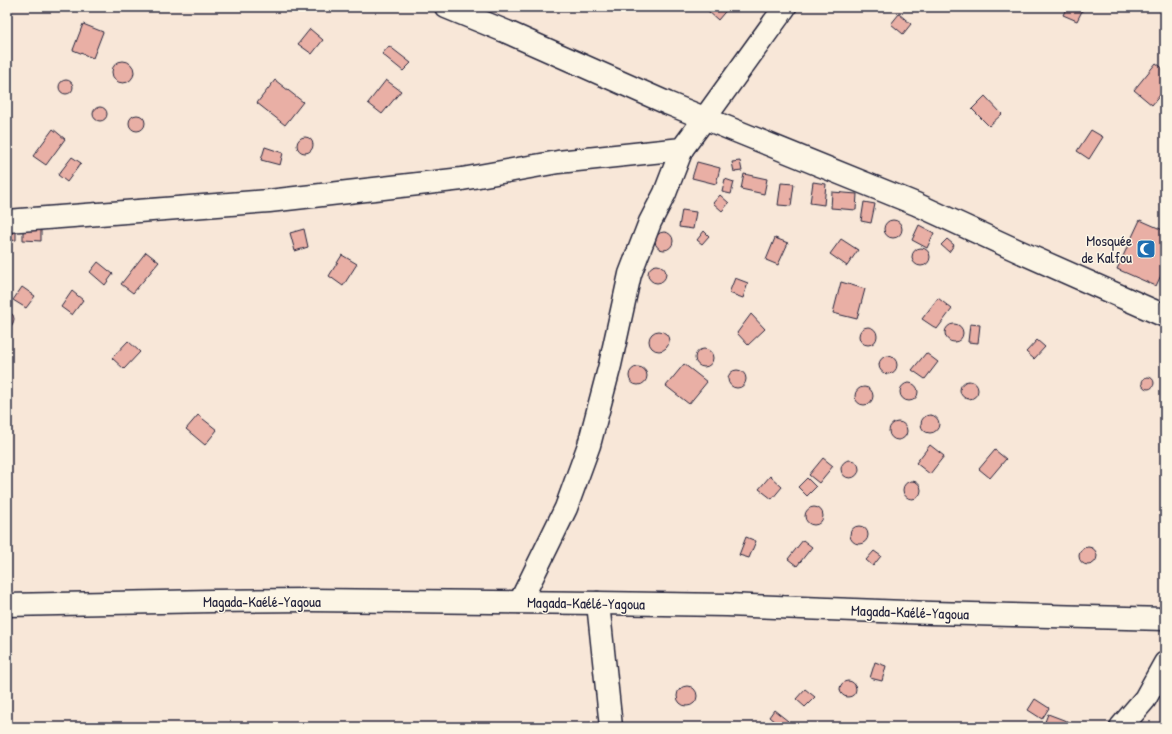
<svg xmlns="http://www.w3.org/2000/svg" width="1172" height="734" viewBox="0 0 1172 734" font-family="'Patrick Hand',sans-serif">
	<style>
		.building { fill: #e9afa5; stroke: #22223b }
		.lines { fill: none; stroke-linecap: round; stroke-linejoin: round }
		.minor-casing { stroke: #22223b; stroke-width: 25 }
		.highway-casing { stroke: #22223b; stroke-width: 25 }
		.minor { stroke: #fcf5e5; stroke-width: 22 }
		.highway { stroke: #fcf5e5; stroke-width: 22 }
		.labels { text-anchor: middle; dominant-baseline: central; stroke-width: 3; stroke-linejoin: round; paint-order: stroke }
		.poi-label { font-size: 15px; fill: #22223b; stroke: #fcf5e5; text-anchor: end }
		.street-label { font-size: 15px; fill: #22223b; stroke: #fcf5e5 }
	</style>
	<rect width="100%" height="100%" fill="#f8e7d8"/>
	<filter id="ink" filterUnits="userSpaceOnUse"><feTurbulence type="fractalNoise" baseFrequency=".025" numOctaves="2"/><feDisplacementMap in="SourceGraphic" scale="8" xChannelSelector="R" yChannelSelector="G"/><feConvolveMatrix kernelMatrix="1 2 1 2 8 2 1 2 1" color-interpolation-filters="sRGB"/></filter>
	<g filter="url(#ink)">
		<!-- building -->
		<g class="building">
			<path d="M 712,7 L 729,7 L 718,20 L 708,11 Z"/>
			<path d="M 1067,7 L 1084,7 L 1077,21 L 1063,15 Z"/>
			<path d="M 899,14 L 911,24 L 903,34 L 891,24 Z"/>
			<path d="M 83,24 L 103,32 L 93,58 L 73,50 Z"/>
			<path d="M 310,29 L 323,40 L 312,54 L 298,44 Z"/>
			<path d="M 389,46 L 411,63 L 403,71 L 382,54 Z"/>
			<circle cx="123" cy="72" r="11"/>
			<path d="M 1156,63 L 1165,70 L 1165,89 L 1152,105 L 1134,90 Z"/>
			<circle cx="66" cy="87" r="7"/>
			<path d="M 275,80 L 303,102 L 285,125 L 257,103 Z"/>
			<path d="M 386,80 L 401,91 L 382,114 L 368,103 Z"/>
			<path d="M 985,96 L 1002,114 L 989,126 L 972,109 Z"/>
			<circle cx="100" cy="114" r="7"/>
			<circle cx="137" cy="123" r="8"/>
			<path d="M 53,129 L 65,139 L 46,165 L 33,156 Z"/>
			<path d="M 1091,130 L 1103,137 L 1089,159 L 1077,151 Z"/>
			<circle cx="305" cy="145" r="8"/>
			<path d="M 265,147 L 283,153 L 280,165 L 261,160 Z"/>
			<path d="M 72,157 L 81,163 L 67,182 L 58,175 Z"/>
			<path d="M 740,161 L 742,171 L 734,172 L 732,162 Z"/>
			<path d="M 697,162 L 720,168 L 716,184 L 692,178 Z"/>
			<path d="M 744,174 L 767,179 L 764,194 L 741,189 Z"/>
			<path d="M 725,179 L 734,182 L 731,194 L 722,192 Z"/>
			<path d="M 813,182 L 826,184 L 824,205 L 810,203 Z"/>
			<path d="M 781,183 L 794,184 L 791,206 L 778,205 Z"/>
			<path d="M 832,192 L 857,194 L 856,210 L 831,208 Z"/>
			<path d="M 720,195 L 729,203 L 722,211 L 713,203 Z"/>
			<path d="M 864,202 L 875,204 L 871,223 L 861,221 Z"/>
			<path d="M 682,210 L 696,212 L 693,229 L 679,227 Z"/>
			<path d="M 1140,220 L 1165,231 L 1165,267 L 1156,286 L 1117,269 Z"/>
			<circle cx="893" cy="229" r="9"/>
			<path d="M 23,224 L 41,224 L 41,241 L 23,240 Z"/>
			<path d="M 7,225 L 16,225 L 16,240 L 7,241 Z"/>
			<path d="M 919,225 L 934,233 L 927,248 L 912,240 Z"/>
			<path d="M 304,229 L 308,247 L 295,251 L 290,233 Z"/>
			<path d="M 704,231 L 709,236 L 702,244 L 697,240 Z"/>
			<circle cx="664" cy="241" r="9"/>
			<path d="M 775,238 L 788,243 L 778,265 L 766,260 Z"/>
			<path d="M 841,239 L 858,250 L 847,266 L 830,254 Z"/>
			<path d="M 947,239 L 954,245 L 949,252 L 941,245 Z"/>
			<circle cx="921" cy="257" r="9"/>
			<path d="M 146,252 L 159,262 L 133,293 L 121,284 Z"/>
			<path d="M 342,255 L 357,264 L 343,286 L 329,276 Z"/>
			<path d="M 98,262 L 113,274 L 105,285 L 90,272 Z"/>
			<circle cx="657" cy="274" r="9"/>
			<path d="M 735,278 L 748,283 L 743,298 L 729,293 Z"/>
			<path d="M 841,282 L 865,289 L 857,319 L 833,313 Z"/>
			<path d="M 22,287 L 35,296 L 26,308 L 13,300 Z"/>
			<path d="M 72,291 L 83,300 L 72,315 L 61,307 Z"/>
			<path d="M 938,298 L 952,309 L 937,329 L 922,319 Z"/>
			<path d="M 7,311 L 13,315 L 14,319 L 13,323 L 11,326 L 7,328 Z"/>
			<path d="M 751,314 L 765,329 L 748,345 L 737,333 Z"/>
			<circle cx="954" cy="333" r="9"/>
			<path d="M 970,324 L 980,325 L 978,343 L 968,342 Z"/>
			<circle cx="868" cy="336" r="9"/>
			<circle cx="659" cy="341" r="10"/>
			<path d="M 1037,340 L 1045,347 L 1034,359 L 1026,352 Z"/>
			<path d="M 128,341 L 140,352 L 124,369 L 112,358 Z"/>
			<circle cx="704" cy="358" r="9"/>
			<path d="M 926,353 L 938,362 L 925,379 L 912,370 Z"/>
			<circle cx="888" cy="365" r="9"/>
			<path d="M 684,364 L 707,382 L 689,404 L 666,386 Z"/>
			<circle cx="638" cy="376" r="9"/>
			<circle cx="737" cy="379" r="9"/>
			<circle cx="1148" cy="383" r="6"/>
			<circle cx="969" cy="390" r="9"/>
			<circle cx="909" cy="392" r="9"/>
			<circle cx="864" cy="396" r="9"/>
			<circle cx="930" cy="424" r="9"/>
			<path d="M 198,415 L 217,430 L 205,445 L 186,429 Z"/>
			<circle cx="898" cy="431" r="9"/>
			<path d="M 930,445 L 944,456 L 930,474 L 916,463 Z"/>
			<path d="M 995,450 L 1006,459 L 990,478 L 979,469 Z"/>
			<path d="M 823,458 L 833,466 L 819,483 L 809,475 Z"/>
			<circle cx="850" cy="469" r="9"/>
			<path d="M 770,476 L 782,487 L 772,499 L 759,489 Z"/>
			<path d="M 807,478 L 816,487 L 807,496 L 798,487 Z"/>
			<circle cx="912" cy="490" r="9"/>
			<circle cx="814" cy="516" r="9"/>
			<circle cx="859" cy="535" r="9"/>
			<path d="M 746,537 L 756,541 L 749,558 L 739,555 Z"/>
			<path d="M 803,540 L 812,547 L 797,566 L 788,559 Z"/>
			<circle cx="1088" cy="556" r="9"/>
			<path d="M 874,551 L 881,556 L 873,566 L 866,560 Z"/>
			<path d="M 875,662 L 886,666 L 882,681 L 870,678 Z"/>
			<circle cx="848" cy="689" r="8"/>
			<circle cx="687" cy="696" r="10"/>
			<path d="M 805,689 L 815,697 L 805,707 L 796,699 Z"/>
			<path d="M 1035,699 L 1049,708 L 1042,719 L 1028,710 Z"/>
			<path d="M 774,710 L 788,721 L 783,727 L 781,727 L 769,717 Z"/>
			<path d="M 1048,714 L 1069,722 L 1067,727 L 1043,727 Z"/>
		</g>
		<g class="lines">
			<defs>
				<g id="minor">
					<path d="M 446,7 L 507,32 L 667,103 L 916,204 L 1016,250 L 1165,316"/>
					<path d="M 7,221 L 269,201 L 462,179 L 558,162 L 682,149 L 705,118 L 785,7"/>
					<path d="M 520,602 L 566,508 L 589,445 L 610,365 L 630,274 L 650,222 L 665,193 L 682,149"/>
					<path d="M 598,603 L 611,727"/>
					<path d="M 1121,727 L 1145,699 L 1165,663"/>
				</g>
				<path id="highway" d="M 7,605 L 212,601 L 310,600 L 598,603 L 727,605 L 931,613 L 1165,619"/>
			</defs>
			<!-- minor casing -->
			<use href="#minor" class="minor-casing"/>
			<!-- highway casing -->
			<use href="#highway" class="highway-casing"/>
			<!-- minor -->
			<use href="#minor" class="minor"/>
			<!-- highway -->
			<use href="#highway" class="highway"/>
		</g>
	</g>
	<!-- icons -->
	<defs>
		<symbol id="mosque-square" viewBox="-11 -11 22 22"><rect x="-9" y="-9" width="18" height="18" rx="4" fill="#1f6fb2" stroke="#fcf5e5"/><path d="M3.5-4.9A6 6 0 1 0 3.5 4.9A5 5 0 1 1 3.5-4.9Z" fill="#fff"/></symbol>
	</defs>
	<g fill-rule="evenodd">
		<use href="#mosque-square" x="1135" y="238" width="22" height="22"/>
	</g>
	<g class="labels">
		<!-- poi labels -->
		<g class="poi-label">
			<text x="1132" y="240">Mosquée<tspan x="1132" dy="17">de Kalfou</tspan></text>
		</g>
		<!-- street labels -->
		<g class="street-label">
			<text x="262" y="601">Magada-Kaélé-Yagoua</text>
			<text transform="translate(586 603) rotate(1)">Magada-Kaélé-Yagoua</text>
			<text transform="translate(910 612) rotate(2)">Magada-Kaélé-Yagoua</text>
		</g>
	</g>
	<!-- margin -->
	<rect width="1172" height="734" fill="none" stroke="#fcf5e5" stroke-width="24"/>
	<rect x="12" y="12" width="1148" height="710" fill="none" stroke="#22223b" stroke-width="1.5" filter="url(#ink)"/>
</svg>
